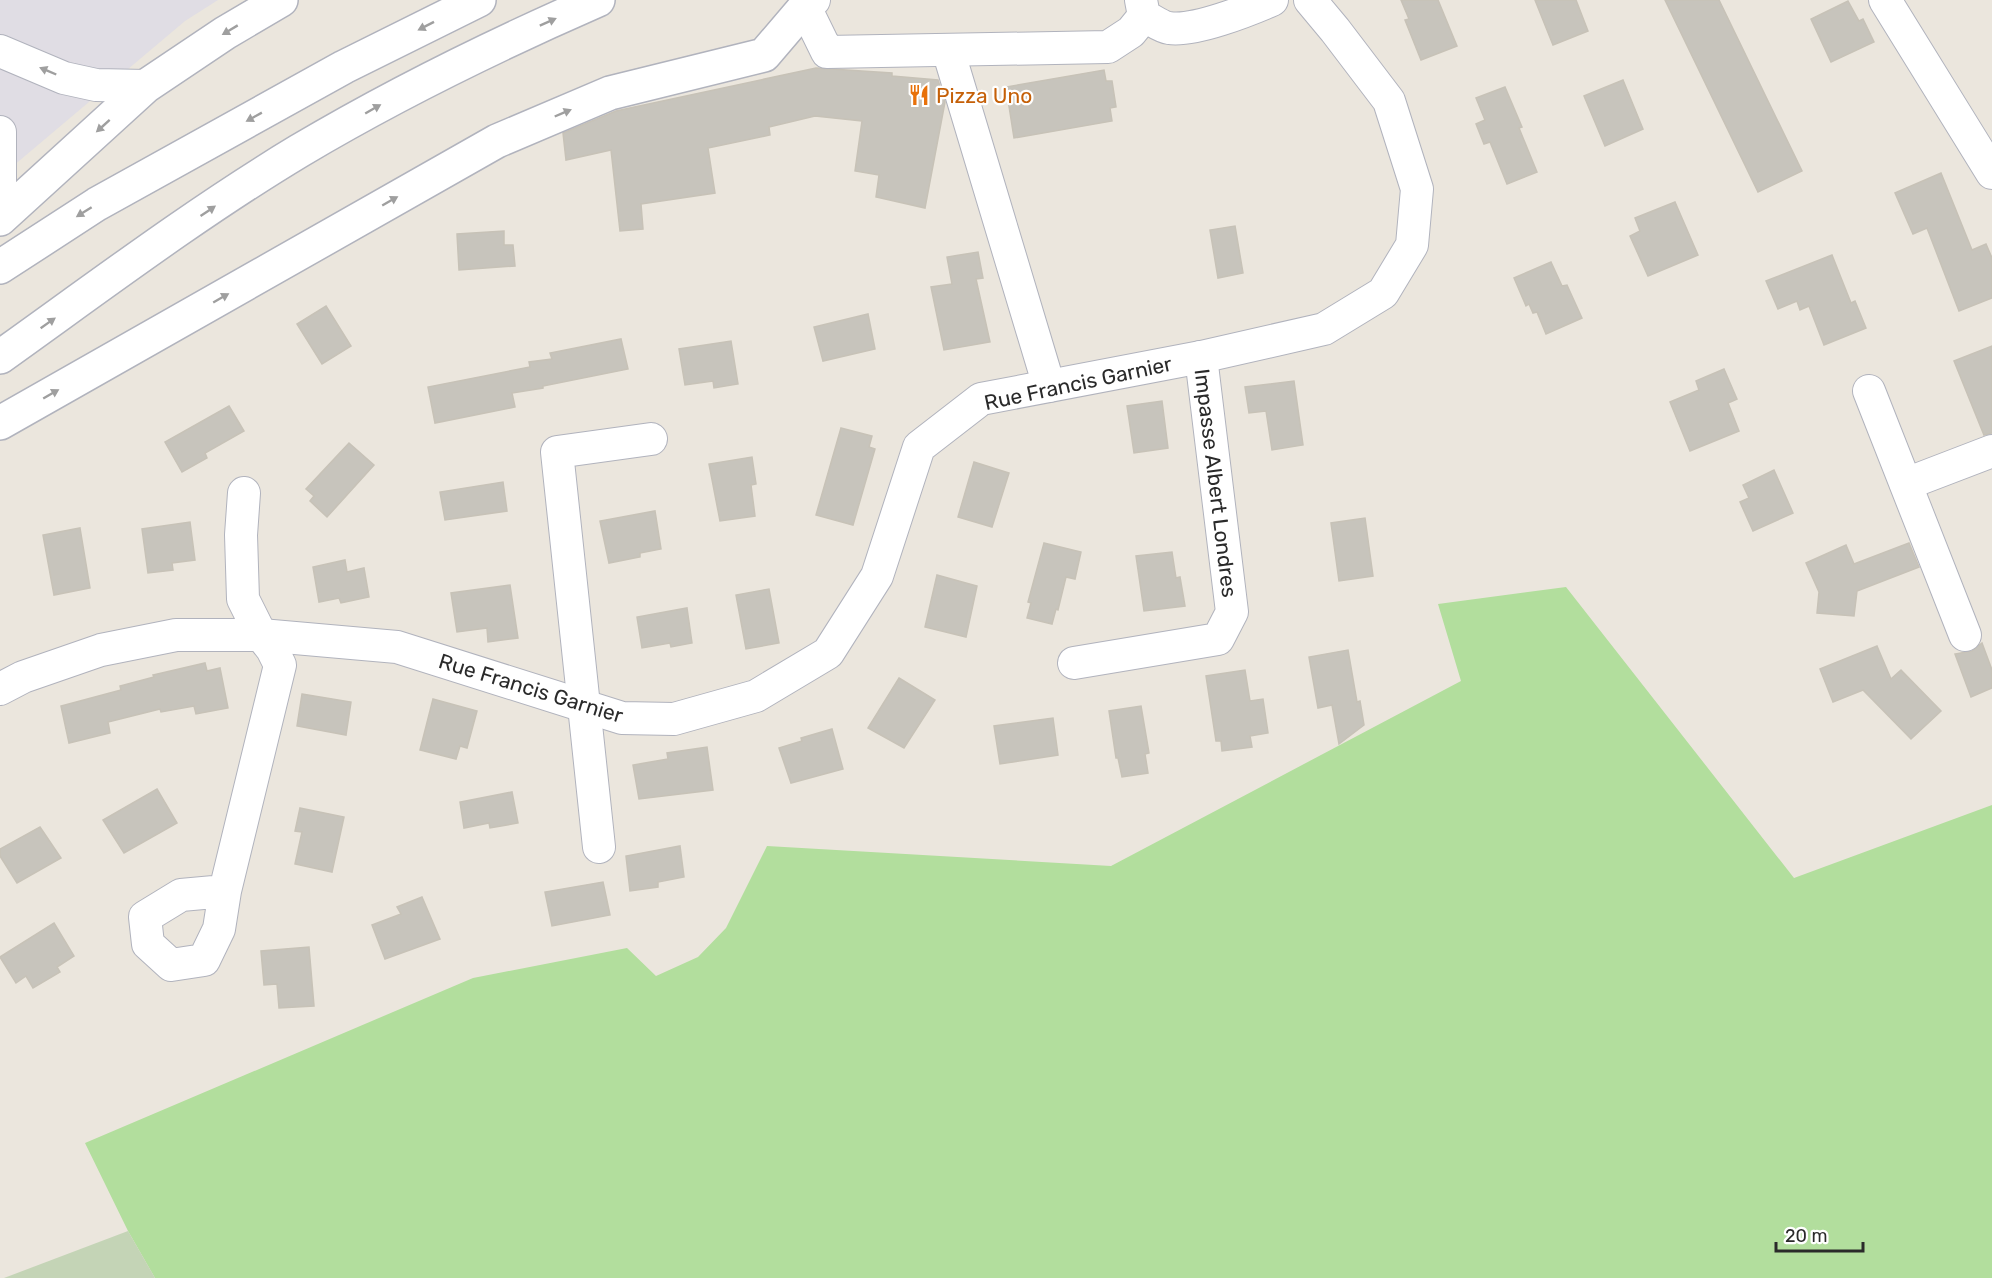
<svg xmlns="http://www.w3.org/2000/svg" width="1992" height="1278" viewBox="0 0 1992 1278" font-family="Rubik,sans-serif">
	<style>
		.industrial { fill: #e0dde4 }
		.green { fill: #b2de9d }
		.cemetery { fill: #c4d4b6 }
		.building { fill: #c7c4bc; stroke: #c7c2b7; stroke-width: 1.5 }
		.lines { fill: none; stroke-linecap: round; stroke-linejoin: round }
		.street-casing { stroke: #b1b3bd; stroke-width: 34 }
		.secondary-casing { stroke: #b1b3bd; stroke-width: 36 }
		.street { stroke: #fff; stroke-width: 32 }
		.secondary { stroke: #fff; stroke-width: 33 }
		.oneway { fill: #9f9f9f }
		.labels { text-anchor: middle; dominant-baseline: central; stroke-width: 4.5; stroke-linejoin: round; paint-order: stroke }
		.food-label { font-size: 21px; fill: #c56008; stroke: #fff; text-anchor: start }
		.street-label { font-size: 21px; fill: #2a2a2a; stroke: #fff }
	</style>
	<rect width="100%" height="100%" fill="#ebe6dd"/>
	<!-- industrial -->
	<path class="industrial" d="M 0,0 L 218,0 L 185,21 L 0,177 Z"/>
	<!-- green -->
	<path class="green" d="M 1566,587 L 1794,878 L 1992,805 L 1992,1278 L 155,1278 L 128,1231 L 85,1143 L 473,978 L 627,948 L 656,976 L 698,957 L 726,928 L 767,846 L 1111,866 L 1461,681 L 1438,604 Z"/>
	<!-- cemetery -->
	<path class="cemetery" d="M 128,1231 L 155,1278 L 4,1278 Z"/>
	<!-- building -->
	<g class="building">
		<path d="M 1401,0 L 1438,0 L 1457,46 L 1421,60 L 1405,20 L 1409,19 Z"/>
		<path d="M 1535,0 L 1576,0 L 1588,31 L 1553,45 Z"/>
		<path d="M 1665,0 L 1719,0 L 1802,171 L 1758,192 Z"/>
		<path d="M 1848,1 L 1859,21 L 1863,19 L 1874,42 L 1831,62 L 1811,19 Z"/>
		<path d="M 816,68 L 892,73 L 892,76 L 938,80 L 945,102 L 925,208 L 876,197 L 879,175 L 855,171 L 862,121 L 815,116 L 769,127 L 770,135 L 708,148 L 715,193 L 641,204 L 643,229 L 620,231 L 611,150 L 566,160 L 563,133 L 616,111 Z"/>
		<path d="M 1104,70 L 1106,81 L 1112,81 L 1116,107 L 1110,108 L 1112,121 L 1014,138 L 1006,87 Z"/>
		<path d="M 1623,80 L 1643,129 L 1605,146 L 1584,96 Z"/>
		<path d="M 1505,87 L 1522,127 L 1519,128 L 1537,172 L 1507,184 L 1490,142 L 1484,144 L 1476,124 L 1485,120 L 1476,98 Z"/>
		<path d="M 1941,173 L 1972,250 L 1986,244 L 1992,258 L 1992,298 L 1959,311 L 1927,228 L 1913,234 L 1895,193 Z"/>
		<path d="M 1675,202 L 1698,255 L 1648,276 L 1630,236 L 1640,231 L 1635,218 Z"/>
		<path d="M 1235,226 L 1243,273 L 1218,278 L 1210,230 Z"/>
		<path d="M 504,231 L 504,245 L 513,245 L 515,266 L 459,270 L 457,234 Z"/>
		<path d="M 978,252 L 983,278 L 976,279 L 990,342 L 944,350 L 931,287 L 952,284 L 947,257 Z"/>
		<path d="M 1832,255 L 1851,303 L 1855,301 L 1866,328 L 1824,345 L 1809,306 L 1800,310 L 1797,301 L 1778,309 L 1766,281 Z"/>
		<path d="M 1551,262 L 1562,286 L 1567,285 L 1582,318 L 1546,334 L 1537,312 L 1533,313 L 1529,304 L 1526,306 L 1514,278 Z"/>
		<path d="M 326,306 L 351,346 L 322,364 L 297,324 Z"/>
		<path d="M 868,314 L 875,349 L 823,361 L 814,327 Z"/>
		<path d="M 621,339 L 628,369 L 543,386 L 543,388 L 512,393 L 515,407 L 435,423 L 428,387 L 530,367 L 529,362 L 552,359 L 550,353 Z"/>
		<path d="M 731,341 L 738,384 L 714,388 L 713,381 L 685,385 L 679,349 Z"/>
		<path d="M 1992,346 L 1992,433 L 1984,435 L 1954,361 Z"/>
		<path d="M 1724,369 L 1737,399 L 1728,403 L 1739,431 L 1690,451 L 1670,402 L 1699,390 L 1696,381 Z"/>
		<path d="M 1294,381 L 1303,445 L 1272,450 L 1266,411 L 1249,413 L 1245,387 Z"/>
		<path d="M 1162,401 L 1168,448 L 1134,453 L 1127,406 Z"/>
		<path d="M 229,406 L 244,431 L 205,453 L 207,458 L 182,472 L 165,442 Z"/>
		<path d="M 841,428 L 872,436 L 869,447 L 875,449 L 853,525 L 816,515 Z"/>
		<path d="M 349,443 L 374,465 L 327,517 L 310,501 L 314,496 L 306,489 Z"/>
		<path d="M 752,457 L 756,484 L 751,485 L 755,516 L 720,521 L 709,464 Z"/>
		<path d="M 974,462 L 1009,473 L 992,527 L 958,517 Z"/>
		<path d="M 1774,470 L 1793,513 L 1753,531 L 1740,502 L 1749,498 L 1743,485 Z"/>
		<path d="M 503,482 L 507,511 L 445,520 L 440,492 Z"/>
		<path d="M 655,511 L 661,549 L 640,553 L 640,557 L 609,563 L 600,521 Z"/>
		<path d="M 1365,518 L 1373,576 L 1339,581 L 1331,523 Z"/>
		<path d="M 190,522 L 195,560 L 172,563 L 173,570 L 148,573 L 142,529 Z"/>
		<path d="M 80,528 L 90,588 L 54,595 L 43,535 Z"/>
		<path d="M 1044,543 L 1081,552 L 1075,579 L 1066,577 L 1058,610 L 1056,609 L 1052,624 L 1027,618 L 1031,603 L 1028,602 Z"/>
		<path d="M 1909,543 L 1919,567 L 1857,591 L 1854,616 L 1817,613 L 1819,592 L 1806,563 L 1846,545 L 1854,564 Z"/>
		<path d="M 1172,552 L 1176,578 L 1180,577 L 1185,606 L 1144,611 L 1136,556 Z"/>
		<path d="M 345,560 L 347,572 L 364,568 L 369,597 L 341,603 L 339,598 L 319,602 L 313,567 Z"/>
		<path d="M 937,575 L 977,586 L 966,637 L 925,627 Z"/>
		<path d="M 510,585 L 518,638 L 488,642 L 487,628 L 457,632 L 451,593 Z"/>
		<path d="M 769,589 L 779,643 L 746,649 L 736,595 Z"/>
		<path d="M 687,608 L 692,643 L 671,647 L 670,643 L 642,648 L 637,617 Z"/>
		<path d="M 1982,643 L 1992,670 L 1992,688 L 1971,697 L 1955,654 L 1972,651 Z"/>
		<path d="M 1877,646 L 1891,679 L 1901,670 L 1941,711 L 1911,739 L 1863,690 L 1833,702 L 1820,669 Z"/>
		<path d="M 1348,650 L 1357,702 L 1360,701 L 1364,725 L 1339,744 L 1332,705 L 1318,708 L 1309,657 Z"/>
		<path d="M 205,663 L 207,671 L 220,668 L 228,708 L 196,714 L 194,706 L 161,712 L 160,709 L 108,722 L 110,733 L 69,743 L 61,706 L 121,690 L 120,686 L 154,677 L 153,675 Z"/>
		<path d="M 1245,670 L 1250,701 L 1263,699 L 1268,733 L 1250,736 L 1252,747 L 1222,751 L 1221,741 L 1216,741 L 1206,676 Z"/>
		<path d="M 899,678 L 935,700 L 904,748 L 868,728 Z"/>
		<path d="M 302,694 L 351,702 L 346,735 L 297,726 Z"/>
		<path d="M 433,699 L 477,711 L 467,748 L 460,746 L 456,759 L 420,750 Z"/>
		<path d="M 1141,706 L 1149,753 L 1145,754 L 1148,773 L 1122,777 L 1118,758 L 1116,758 L 1109,711 Z"/>
		<path d="M 1053,718 L 1058,755 L 1000,764 L 994,726 Z"/>
		<path d="M 832,729 L 843,769 L 791,783 L 779,748 L 802,741 L 801,738 Z"/>
		<path d="M 707,747 L 713,790 L 639,799 L 633,765 L 668,759 L 667,753 Z"/>
		<path d="M 157,789 L 177,823 L 124,853 L 103,820 Z"/>
		<path d="M 512,792 L 518,823 L 490,828 L 489,823 L 464,828 L 460,802 Z"/>
		<path d="M 300,808 L 344,817 L 332,872 L 295,864 L 302,832 L 295,831 Z"/>
		<path d="M 40,827 L 61,858 L 17,883 L 0,856 L 0,849 Z"/>
		<path d="M 680,846 L 684,877 L 658,882 L 658,887 L 630,891 L 626,856 Z"/>
		<path d="M 603,882 L 610,915 L 552,926 L 545,892 Z"/>
		<path d="M 422,897 L 440,939 L 385,959 L 372,925 L 401,914 L 397,907 Z"/>
		<path d="M 54,923 L 74,956 L 57,967 L 60,972 L 33,988 L 26,976 L 16,983 L 0,957 Z"/>
		<path d="M 309,947 L 314,1006 L 279,1008 L 277,984 L 264,985 L 261,951 Z"/>
	</g>
	<g class="lines">
		<defs>
			<g id="street">
				<path d="M 814,0 L 805,7 L 827,52 L 1108,47 L 1131,32 L 1144,16"/>
				<path d="M 1141,0 L 1144,16 C 1151,19 1161,27 1169,28 C 1194,32 1249,10 1272,0"/>
				<path d="M 1885,0 L 1992,173"/>
				<path d="M 948,50 L 1049,386"/>
				<path d="M 0,51 L 64,78 L 96,85 L 146,86"/>
				<path d="M 0,132 L 0,202"/>
				<path d="M 1869,391 L 1965,635"/>
				<path d="M 1906,484 L 1992,451"/>
				<path d="M 1074,663 L 1218,639 L 1232,612 L 1201,357"/>
				<path d="M 0,689 L 23,677 L 101,650 L 176,635 L 261,635 L 397,647 L 622,718 L 674,719 L 756,696 L 828,653 L 877,576 L 919,447 L 981,399 L 1201,357 L 1324,329 L 1383,293 L 1412,245 L 1417,189 L 1389,101 L 1335,30 L 1310,0"/>
				<path d="M 599,847 L 557,452 L 651,439"/>
				<path d="M 225,891 L 181,895 L 145,917 L 148,944 L 171,965 L 204,960 L 219,929 L 225,891 L 280,665 L 272,649 L 261,635 L 243,599 L 241,535 L 244,493"/>
			</g>
			<g id="secondary">
				<path d="M 0,219 L 146,86 L 225,33 L 281,0"/>
				<path d="M 0,267 L 97,204 L 344,67 L 479,0"/>
				<path d="M 0,357 C 98,287 196,213 299,151 C 395,94 495,45 598,0"/>
				<path d="M 0,423 L 497,141 L 610,93 L 764,55 L 805,7"/>
			</g>
		</defs>
		<!-- street casing -->
		<use href="#street" class="street-casing"/>
		<!-- secondary casing -->
		<use href="#secondary" class="secondary-casing"/>
		<!-- street -->
		<use href="#street" class="street"/>
		<!-- secondary -->
		<use href="#secondary" class="secondary"/>
	</g>
	<!-- one-way arrows -->
	<defs><path id="oneway-solid" d="M-6-.8H1V-3.2L6.5 0L1 3.2V.8H-6Z" transform="scale(1.5)"/></defs>
	<g class="oneway">
		<use href="#oneway-solid" transform="translate(548 22) rotate(-24)"/>
		<use href="#oneway-solid" transform="translate(426 26) rotate(153)"/>
		<use href="#oneway-solid" transform="translate(230 30) rotate(149)"/>
		<use href="#oneway-solid" transform="translate(48 71) rotate(-157)"/>
		<use href="#oneway-solid" transform="translate(373 109) rotate(-30)"/>
		<use href="#oneway-solid" transform="translate(563 113) rotate(-23)"/>
		<use href="#oneway-solid" transform="translate(254 117) rotate(151)"/>
		<use href="#oneway-solid" transform="translate(103 126) rotate(138)"/>
		<use href="#oneway-solid" transform="translate(390 201) rotate(-30)"/>
		<use href="#oneway-solid" transform="translate(208 211) rotate(-34)"/>
		<use href="#oneway-solid" transform="translate(84 212) rotate(148)"/>
		<use href="#oneway-solid" transform="translate(221 298) rotate(-30)"/>
		<use href="#oneway-solid" transform="translate(48 323) rotate(-35)"/>
		<use href="#oneway-solid" transform="translate(51 394) rotate(-30)"/>
	</g>
	<!-- icons -->
	<defs>
		<symbol id="restaurant-bare" viewBox="-9 -9 18 18"><path d="M-5-6h1v4h1v-4h1v4h1v-4h1v5L-1.5 .5V6h-2V.5L-5-1ZM5-6V6H3V1.5H1.5Q1.5-4 5-6Z" fill="#e8710a" stroke="#fff" stroke-width="2.5" paint-order="stroke"/></symbol>
	</defs>
	<g fill-rule="evenodd">
		<use href="#restaurant-bare" x="904" y="80" width="30" height="30"/>
	</g>
	<g class="labels">
		<!-- food labels -->
		<g class="food-label">
			<text x="936" y="95">Pizza Uno</text>
		</g>
		<!-- street labels -->
		<g class="street-label">
			<text transform="translate(1078 383) rotate(-12)">Rue Francis Garnier</text>
			<text transform="translate(1216 483) rotate(83)">Impasse Albert Londres</text>
			<text transform="translate(531 688) rotate(17)">Rue Francis Garnier</text>
		</g>
	</g>
	<!-- scale -->
	<path d="M1776 1242v9h87v-9" fill="none" stroke="#2a2a2a" stroke-width="3"/>
	<text x="1785" y="1242" font-size="18" fill="#2a2a2a" stroke="#ffffff" stroke-width="4.5" paint-order="stroke">20 m</text>
</svg>
